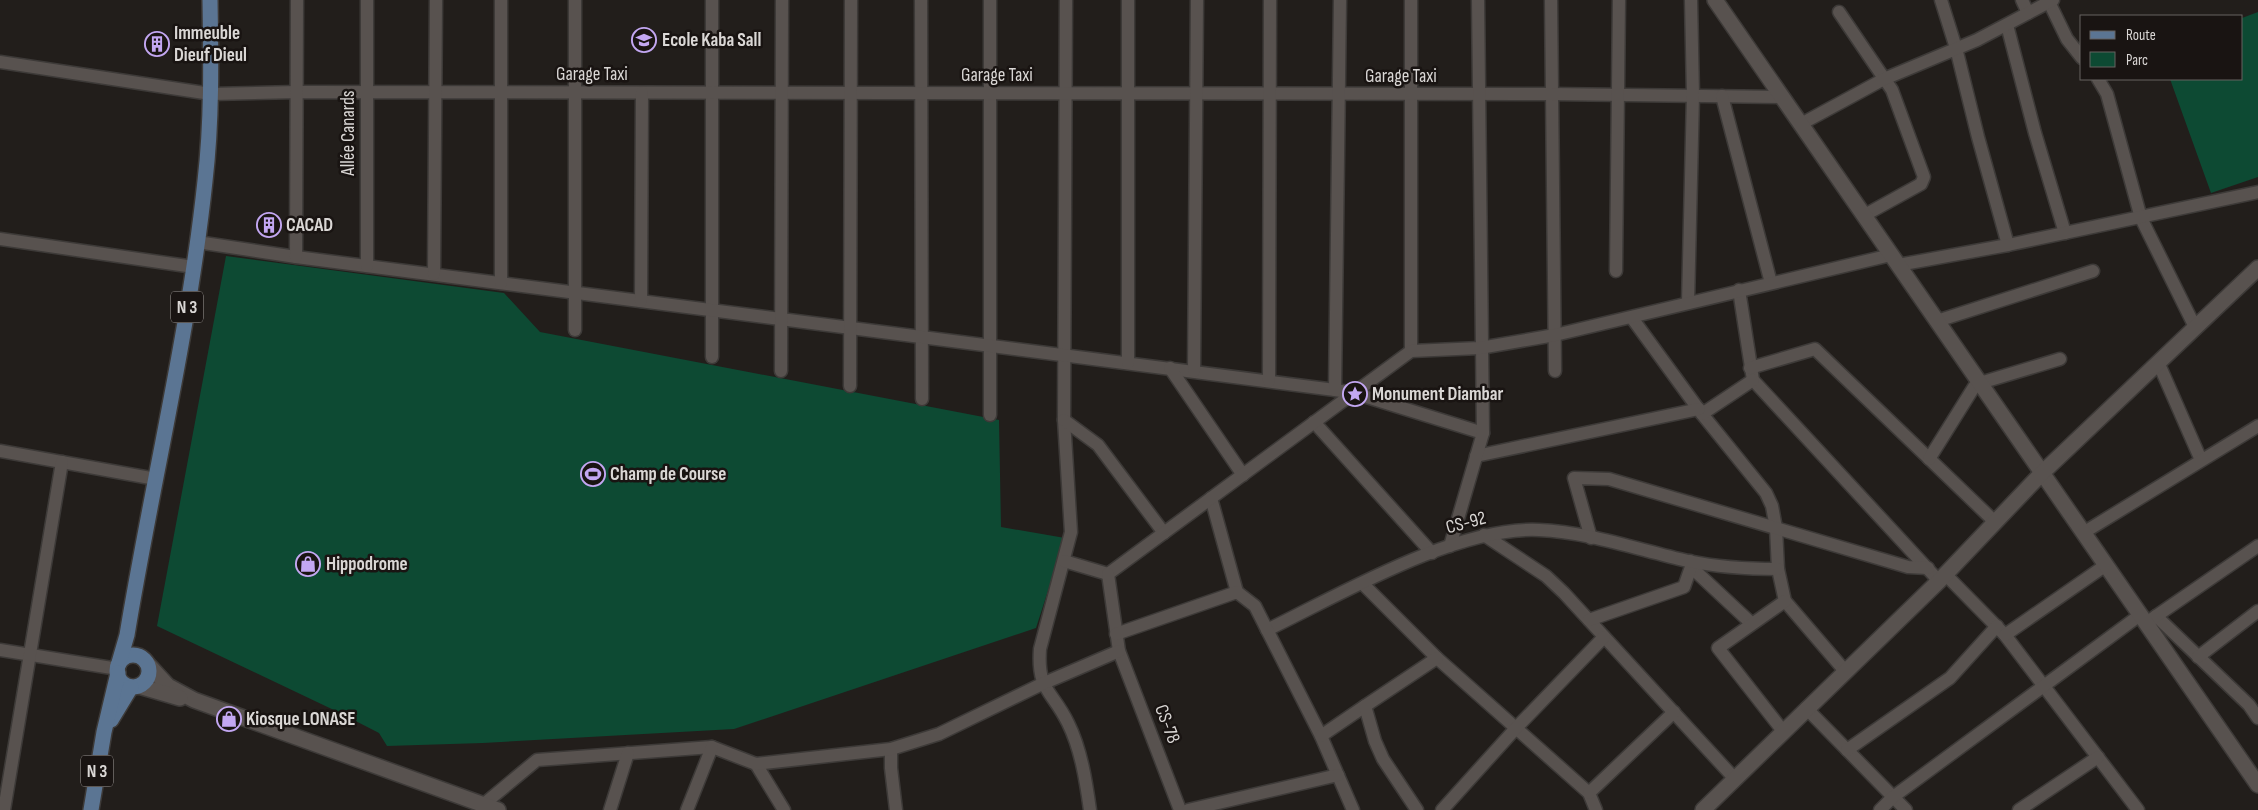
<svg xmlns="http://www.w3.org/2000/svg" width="2258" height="810" viewBox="0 0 2258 810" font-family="'Sofia Sans Condensed',sans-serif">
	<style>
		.green { fill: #0d4a33 }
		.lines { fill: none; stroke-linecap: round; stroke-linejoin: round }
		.minor-casing { stroke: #3d3a38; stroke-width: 15 }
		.tertiary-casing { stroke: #3d3a38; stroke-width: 18 }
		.secondary-casing { stroke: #3d3a38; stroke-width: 18 }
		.primary-casing { stroke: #3d3a38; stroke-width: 18 }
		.minor { stroke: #58524f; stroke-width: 12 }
		.tertiary { stroke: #58524f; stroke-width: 15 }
		.secondary { stroke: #58524f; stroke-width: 15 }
		.primary { stroke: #5b7593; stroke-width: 15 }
		.labels { text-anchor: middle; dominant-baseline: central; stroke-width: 5; stroke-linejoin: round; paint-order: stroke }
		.shield { fill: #191412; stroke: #a09c9a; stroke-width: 1 }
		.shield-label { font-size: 18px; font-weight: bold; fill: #dad7d5 }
		.poi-label { font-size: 19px; font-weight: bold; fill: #dad7d5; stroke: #191412; text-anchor: start }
		.street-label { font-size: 19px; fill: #dad7d5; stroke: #191412 }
	</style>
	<rect width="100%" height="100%" fill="#221e1b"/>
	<!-- green -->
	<g class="green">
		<path d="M 2258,12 L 2258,177 L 2211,193 L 2170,79 L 2242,79 L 2242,18 Z"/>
		<path d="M 226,256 L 504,293 L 540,332 L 999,420 L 1001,527 L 1065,538 L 1036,628 L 734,729 L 483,743 L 387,746 L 379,733 L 338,712 L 157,626 Z"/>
	</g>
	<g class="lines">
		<defs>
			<g id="minor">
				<path d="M 712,0 L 712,357"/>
				<path d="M 921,0 L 922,399"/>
				<path d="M 990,0 L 990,415"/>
				<path d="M 1066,0 L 1064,420 L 1071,532 L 1040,649 C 1037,691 1052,690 1068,723 C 1081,749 1086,781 1090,810"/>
				<path d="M 1411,0 L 1411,351"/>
				<path d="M 1551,0 L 1555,371"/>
				<path d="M 1941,0 L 1956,48 L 1978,137 L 2008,245"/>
				<path d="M 2022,0 L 2028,13"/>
				<path d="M 2049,2 L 2067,39 L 2082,58"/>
				<path d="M 1839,12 L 1892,90 L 1924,177 L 1921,184 L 1863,216"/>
				<path d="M 2007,25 L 2035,133 L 2065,233"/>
				<path d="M 0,62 L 211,94 L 297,92 L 1552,94 L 1782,97"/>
				<path d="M 2098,79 L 2107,94 L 2141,218 L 2195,327"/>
				<path d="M 1722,96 L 1771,283"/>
				<path d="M 1801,124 L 1884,79 L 1977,40 L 2053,0"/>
				<path d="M 0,239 L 194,267"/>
				<path d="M 197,242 L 296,257 L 1335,390 L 1354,393 L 1483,433"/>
				<path d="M 296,257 L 297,0"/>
				<path d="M 1898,265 L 2008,245 L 2258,192"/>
				<path d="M 367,266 L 367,0"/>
				<path d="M 1616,271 L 1619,0"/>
				<path d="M 434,274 L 436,0"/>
				<path d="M 501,283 L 501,0"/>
				<path d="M 1739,290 L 1753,380 L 1939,581"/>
				<path d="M 641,301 L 642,93"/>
				<path d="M 1688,303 L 1693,95 L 1691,0"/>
				<path d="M 1632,318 L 1702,414 L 1766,493 L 1772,506 L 1776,528 L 1778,569 L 1785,601 L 1845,671"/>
				<path d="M 1937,321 L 2093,271"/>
				<path d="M 575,330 L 575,0"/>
				<path d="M 2158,362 L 2201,460"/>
				<path d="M 1128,363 L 1128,0"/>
				<path d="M 1170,368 L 1243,475"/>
				<path d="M 1750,368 L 1815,349 L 1995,522"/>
				<path d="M 781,371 L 782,0"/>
				<path d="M 1194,371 L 1197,0"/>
				<path d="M 1269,381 L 1270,0"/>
				<path d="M 850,386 L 851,0"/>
				<path d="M 1335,390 L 1340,0"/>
				<path d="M 1702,414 L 1753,380"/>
				<path d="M 1064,420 L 1098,445 L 1164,533"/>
				<path d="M 1314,422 L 1432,553"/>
				<path d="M 0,451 L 156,479"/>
				<path d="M 1476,456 L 1699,409"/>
				<path d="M 1929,459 L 1974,387 L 1980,383 L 2060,359"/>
				<path d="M 1211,498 L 1237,592"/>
				<path d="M 2083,533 L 2258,426"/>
				<path d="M 1484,535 L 1546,576 L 1564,593 L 1735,779"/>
				<path d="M 1591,538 L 1574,478 L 1609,479 L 1908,567 L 1928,568"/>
				<path d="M 1450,546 L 1483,433 L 1478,0"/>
				<path d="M 1064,561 L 1108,574"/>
				<path d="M 1691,567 L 1751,623"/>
				<path d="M 1108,574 L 1411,351 L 1480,348 L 1555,335 L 1891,255"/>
				<path d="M 1108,574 L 1119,651 L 1180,810"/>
				<path d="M 1945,574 L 2005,635 L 2138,810"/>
				<path d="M 1363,584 L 1437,658 L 1589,793 L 1596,810"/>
				<path d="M 2156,616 L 2249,705 L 2258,718"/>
				<path d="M 1589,620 L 1684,587 L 1691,567 L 1690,561"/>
				<path d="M 2149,621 L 2258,546"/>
				<path d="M 1267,630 C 1341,594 1457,526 1539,530 C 1589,532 1639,550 1688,561 C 1717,567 1748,569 1778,569"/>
				<path d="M 1116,634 L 1237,592 L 1255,606 L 1321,736 L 1353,810"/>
				<path d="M 2005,635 L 2106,565"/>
				<path d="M 0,650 L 118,669"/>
				<path d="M 2198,657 L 2258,611"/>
				<path d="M 1806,708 L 1906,810"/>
				<path d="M 1783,731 L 1718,648 L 1785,601"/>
				<path d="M 1321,736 L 1365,706"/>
				<path d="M 891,749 L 891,768 L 896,810"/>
				<path d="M 1847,750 L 1950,678 L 1997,626"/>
				<path d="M 756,764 L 784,810"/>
				<path d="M 1589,793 L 1674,712"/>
				<path d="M 484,804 L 537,760 L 712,747 L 756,764 L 891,749 L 939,734 L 1042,684 L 1119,651"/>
				<path d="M 4,810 L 62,462"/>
				<path d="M 610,810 L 628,753"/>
				<path d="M 687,810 L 712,747"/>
				<path d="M 1188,810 L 1338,775"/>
				<path d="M 1417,810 L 1383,759 L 1375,741 L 1365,706 L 1437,658"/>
				<path d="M 1442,810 L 1517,727 L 1604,637"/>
				<path d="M 1880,810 L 1893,797 L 2140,615"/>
				<path d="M 2019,810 L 2098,757"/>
			</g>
			<path id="tertiary" d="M 1715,0 L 2258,785"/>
			<g id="secondary">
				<path d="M 146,662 L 168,686 L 194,700 L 498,810"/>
				<path d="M 139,686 L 180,698"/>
				<path d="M 1703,810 L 1939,581 L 2042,473 L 2258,268"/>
			</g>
			<g id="primary">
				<circle cx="133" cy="671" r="16"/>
				<path d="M 118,666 L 127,635 C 152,483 189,333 205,181 C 212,121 211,60 210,0"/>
				<path d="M 111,720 L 131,687"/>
				<path d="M 91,810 L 104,732 L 118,673"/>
			</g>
		</defs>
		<!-- minor casing -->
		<use href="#minor" class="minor-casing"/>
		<!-- tertiary casing -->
		<use href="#tertiary" class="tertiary-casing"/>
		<!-- secondary casing -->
		<use href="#secondary" class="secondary-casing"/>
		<!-- primary casing -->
		<use href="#primary" class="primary-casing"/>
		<!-- minor -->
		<use href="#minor" class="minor"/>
		<!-- tertiary -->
		<use href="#tertiary" class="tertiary"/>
		<!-- secondary -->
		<use href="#secondary" class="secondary"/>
		<!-- primary -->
		<use href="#primary" class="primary"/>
	</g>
	<!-- icons -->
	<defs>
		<symbol id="school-ring" viewBox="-11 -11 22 22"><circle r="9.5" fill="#191412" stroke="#c3a7f2" stroke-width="1.5"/><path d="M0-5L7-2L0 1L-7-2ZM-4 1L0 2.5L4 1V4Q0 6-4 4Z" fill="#c3a7f2"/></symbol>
		<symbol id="building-ring" viewBox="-11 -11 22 22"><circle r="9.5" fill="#191412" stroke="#c3a7f2" stroke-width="1.5"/><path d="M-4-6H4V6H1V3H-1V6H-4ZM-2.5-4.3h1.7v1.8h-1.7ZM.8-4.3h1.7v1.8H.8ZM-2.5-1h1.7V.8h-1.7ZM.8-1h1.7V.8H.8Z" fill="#c3a7f2"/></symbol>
		<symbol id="sight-ring" viewBox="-11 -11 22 22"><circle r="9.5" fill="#191412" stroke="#c3a7f2" stroke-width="1.5"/><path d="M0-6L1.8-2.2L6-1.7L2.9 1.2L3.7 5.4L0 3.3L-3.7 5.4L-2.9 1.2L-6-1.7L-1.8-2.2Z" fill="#c3a7f2"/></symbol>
		<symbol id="stadium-ring" viewBox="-11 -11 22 22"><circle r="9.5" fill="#191412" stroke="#c3a7f2" stroke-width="1.5"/><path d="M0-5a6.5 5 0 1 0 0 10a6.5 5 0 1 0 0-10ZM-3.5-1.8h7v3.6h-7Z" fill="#c3a7f2"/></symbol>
		<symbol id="shop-ring" viewBox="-11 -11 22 22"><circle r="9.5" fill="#191412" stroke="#c3a7f2" stroke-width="1.5"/><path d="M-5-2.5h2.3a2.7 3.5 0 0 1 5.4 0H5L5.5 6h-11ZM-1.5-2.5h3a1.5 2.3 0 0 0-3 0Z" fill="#c3a7f2"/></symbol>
	</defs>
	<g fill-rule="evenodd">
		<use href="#school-ring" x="630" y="26" width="28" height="28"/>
		<use href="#building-ring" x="143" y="30" width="28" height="28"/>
		<use href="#building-ring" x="255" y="211" width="28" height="28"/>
		<use href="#sight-ring" x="1341" y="380" width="28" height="28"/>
		<use href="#stadium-ring" x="579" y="460" width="28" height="28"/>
		<use href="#shop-ring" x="294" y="550" width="28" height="28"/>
		<use href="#shop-ring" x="215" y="705" width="28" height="28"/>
	</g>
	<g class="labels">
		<!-- shield labels -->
		<g class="shield">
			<rect x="171" y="291.5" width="32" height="31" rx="4"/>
			<rect x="81" y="755.5" width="32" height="31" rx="4"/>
		</g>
		<g class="shield-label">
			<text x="187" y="307">N 3</text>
			<text x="97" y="771">N 3</text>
		</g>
		<!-- poi labels -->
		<g class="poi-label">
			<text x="174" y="33">Immeuble<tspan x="174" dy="22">Dieuf Dieul</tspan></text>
			<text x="662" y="40">Ecole Kaba Sall</text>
			<text x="286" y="225">CACAD</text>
			<text x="1372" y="394">Monument Diambar</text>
			<text x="610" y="474">Champ de Course</text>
			<text x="326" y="564">Hippodrome</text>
			<text x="246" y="719">Kiosque LONASE</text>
		</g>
		<!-- street labels -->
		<g class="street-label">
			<text x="592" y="74">Garage Taxi</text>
			<text x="997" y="75">Garage Taxi</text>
			<text x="1401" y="76">Garage Taxi</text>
			<text transform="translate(348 133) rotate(-90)">Allée Canards</text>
			<text transform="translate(1466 523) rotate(-15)">CS-92</text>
			<text transform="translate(1167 724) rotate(69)">CS-78</text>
		</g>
	</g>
	<!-- legend -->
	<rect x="2080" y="15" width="162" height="65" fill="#191412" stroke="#666260"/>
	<rect x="2090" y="31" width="25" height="8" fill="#5b7593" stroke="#666260"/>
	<text x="2126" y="40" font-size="15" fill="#dad7d5">Route</text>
	<rect x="2090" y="52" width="25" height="15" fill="#0d4a33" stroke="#666260"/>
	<text x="2126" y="65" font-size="15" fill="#dad7d5">Parc</text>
</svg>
